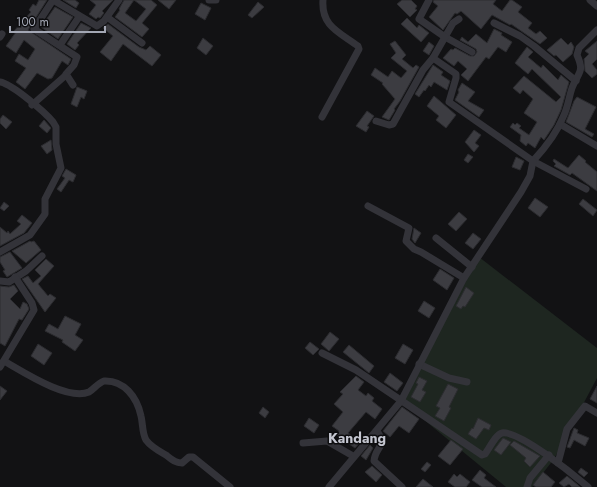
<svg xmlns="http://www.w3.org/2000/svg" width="597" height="487" viewBox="0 0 597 487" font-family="Jost,sans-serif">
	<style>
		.green { fill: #1e2620 }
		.building { fill: #3c3c41; stroke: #2c2c30 }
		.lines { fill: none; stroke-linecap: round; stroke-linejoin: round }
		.minor { stroke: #333339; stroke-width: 7 }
		.labels { text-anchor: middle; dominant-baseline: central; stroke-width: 3; stroke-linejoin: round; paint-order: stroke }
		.quarter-label { font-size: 14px; font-weight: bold; fill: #c4c6d0; stroke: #0d0d0f }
	</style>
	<rect width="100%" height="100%" fill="#121214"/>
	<!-- green -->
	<path class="green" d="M 479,257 L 597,348 L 597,378 L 554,459 L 532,487 L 506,487 L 401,401 Z"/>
	<!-- building -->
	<g class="building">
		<path d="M 39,0 L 47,0 L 28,30 L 71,59 L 68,65 L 62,61 L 52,78 L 48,79 L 37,73 L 25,89 L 16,82 L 26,68 L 15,61 L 19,54 L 28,60 L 35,49 L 24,40 L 16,53 L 6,46 L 16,32 L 14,31 L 31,12 L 29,10 L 33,4 L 36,6 Z"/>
		<path d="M 63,0 L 75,0 L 79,3 L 76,8 Z"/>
		<path d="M 90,0 L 113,0 L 102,11 L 104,13 L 100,18 L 98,17 L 96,19 L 89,14 L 96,5 Z"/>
		<path d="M 124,0 L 134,0 L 125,13 L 136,21 L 146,9 L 134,0 L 151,0 L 157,5 L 142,23 L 149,29 L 142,37 L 115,17 L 120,10 L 119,9 Z"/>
		<path d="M 158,0 L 176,0 L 169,9 Z"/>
		<path d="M 402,0 L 411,0 L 417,6 L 415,9 L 417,10 L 410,17 L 397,4 Z"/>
		<path d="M 434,0 L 496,0 L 493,4 L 502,11 L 510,0 L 512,0 L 522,7 L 518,12 L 532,23 L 528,28 L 536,34 L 540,31 L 547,38 L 540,44 L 511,24 L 510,25 L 492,15 L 481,29 L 461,11 L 457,14 L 455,13 L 443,30 L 429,17 L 438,6 L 433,2 Z"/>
		<path d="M 258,2 L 264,7 L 252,18 L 248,15 Z"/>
		<path d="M 201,3 L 211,8 L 205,20 L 195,14 Z"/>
		<path d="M 55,7 L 73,17 L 58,39 L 41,27 Z"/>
		<path d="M 407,18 L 417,28 L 419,25 L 429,33 L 421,42 L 401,24 Z"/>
		<path d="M 81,23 L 91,28 L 77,43 L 79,45 L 75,50 L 67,44 Z"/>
		<path d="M 108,24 L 139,47 L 146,50 L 150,46 L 161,55 L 152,66 L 123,44 L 111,61 L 100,52 L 113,36 L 103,28 Z"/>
		<path d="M 494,29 L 502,33 L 501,35 L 512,42 L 506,52 L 498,47 L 489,59 L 486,57 L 468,81 L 461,75 L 467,69 L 458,61 L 454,66 L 443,58 L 451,49 L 453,50 L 455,48 L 470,56 L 474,56 L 477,52 L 476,49 L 460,40 L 462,37 L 468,42 L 476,34 L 487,43 Z"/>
		<path d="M 203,38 L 213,46 L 206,55 L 197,48 Z"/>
		<path d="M 561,38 L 568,45 L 571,42 L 574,47 L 572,54 L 563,62 L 556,55 L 554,56 L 547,50 Z"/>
		<path d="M 395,41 L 406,55 L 402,59 L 413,68 L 416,65 L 419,67 L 400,101 L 394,109 L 395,110 L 389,120 L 382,117 L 395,99 L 382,84 L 383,83 L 371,75 L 375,68 L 388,77 L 392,71 L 401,78 L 407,71 L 391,58 L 396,53 L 390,44 Z"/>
		<path d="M 597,41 L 597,59 L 592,64 L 597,70 L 597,74 L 592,78 L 585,71 L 584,59 L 589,54 L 585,51 Z"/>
		<path d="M 429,42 L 434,46 L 429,55 L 423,51 Z"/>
		<path d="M 527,47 L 533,52 L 528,57 L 541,68 L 543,65 L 558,80 L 561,75 L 569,82 L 561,110 L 554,125 L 544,140 L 541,137 L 535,148 L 528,143 L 526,146 L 520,141 L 521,135 L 510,127 L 513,123 L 515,125 L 517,123 L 521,126 L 519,128 L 529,135 L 537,122 L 524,113 L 533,99 L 523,90 L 520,94 L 513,88 L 524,76 L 556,102 L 561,97 L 532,69 L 528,74 L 515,63 Z"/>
		<path d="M 433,65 L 443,72 L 441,75 L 450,81 L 447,90 L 434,82 L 431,87 L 429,85 L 425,91 L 424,90 L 419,97 L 415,94 Z"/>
		<path d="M 462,83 L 475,92 L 468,101 L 484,110 L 479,117 L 455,100 L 459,92 L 458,90 Z"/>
		<path d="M 77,87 L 87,91 L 84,99 L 81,97 L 77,107 L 71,104 Z"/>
		<path d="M 434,96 L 456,115 L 446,128 L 436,120 L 439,116 L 427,106 Z"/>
		<path d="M 577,97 L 596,107 L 585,129 L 594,134 L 592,137 L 566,122 L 574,101 Z"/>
		<path d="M 367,111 L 374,116 L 367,126 L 369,127 L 366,132 L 356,126 Z"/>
		<path d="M 3,115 L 12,122 L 6,129 L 0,123 L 0,119 Z"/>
		<path d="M 44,120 L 51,128 L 47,133 L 39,126 Z"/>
		<path d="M 474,130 L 481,135 L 475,143 L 479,146 L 474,152 L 465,142 Z"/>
		<path d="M 51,140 L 52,150 L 47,154 L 41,146 Z"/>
		<path d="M 468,154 L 473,157 L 468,163 L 464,160 Z"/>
		<path d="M 579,155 L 586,161 L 585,162 L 597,172 L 597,191 L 572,173 L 570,175 L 554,166 L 556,164 L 553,161 L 554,159 L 568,168 Z"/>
		<path d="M 516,157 L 524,161 L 520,170 L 512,167 Z"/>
		<path d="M 66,169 L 76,175 L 73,182 L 69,180 L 61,192 L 57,189 L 65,178 L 62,176 Z"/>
		<path d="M 535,198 L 548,207 L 540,217 L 528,208 Z"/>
		<path d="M 583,199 L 597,210 L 593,216 L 579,204 Z"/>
		<path d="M 4,202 L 9,206 L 4,211 L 0,208 Z"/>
		<path d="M 459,212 L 467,219 L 456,231 L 448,224 Z"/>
		<path d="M 22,215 L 32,223 L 24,233 L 0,246 L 0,227 L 7,233 L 8,231 L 10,234 L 21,224 L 17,221 Z"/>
		<path d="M 414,228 L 421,233 L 415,243 L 412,239 Z"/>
		<path d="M 473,233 L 481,239 L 473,249 L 465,243 Z"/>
		<path d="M 30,241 L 31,242 L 34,241 L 41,250 L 26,263 L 12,251 Z"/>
		<path d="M 10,252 L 22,268 L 7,277 L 3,271 L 5,270 L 0,262 L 0,257 Z"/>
		<path d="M 46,259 L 54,266 L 38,284 L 48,296 L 50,294 L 56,298 L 45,312 L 22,279 L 28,276 L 33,283 L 41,276 L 35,270 Z"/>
		<path d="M 440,269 L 454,278 L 447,290 L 433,280 Z"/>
		<path d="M 14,285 L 18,291 L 10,299 L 20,309 L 23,302 L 27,304 L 29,309 L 22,320 L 19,319 L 5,346 L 0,343 L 0,286 L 9,287 Z"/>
		<path d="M 466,287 L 474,293 L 465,307 L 463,306 L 461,309 L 456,306 Z"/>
		<path d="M 424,301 L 435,308 L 429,318 L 418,311 Z"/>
		<path d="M 65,316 L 81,324 L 75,335 L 83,340 L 75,351 L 62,342 L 63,340 L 45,331 L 49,324 L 58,329 Z"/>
		<path d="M 330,332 L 339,339 L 329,351 L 321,344 Z"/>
		<path d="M 310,342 L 319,349 L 313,355 L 305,348 Z"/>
		<path d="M 38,344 L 52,353 L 44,365 L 31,356 Z"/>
		<path d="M 403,344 L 413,350 L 405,364 L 395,358 Z"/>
		<path d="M 349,345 L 374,366 L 369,373 L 343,352 Z"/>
		<path d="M 390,373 L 403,383 L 397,391 L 384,382 Z"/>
		<path d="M 356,376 L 364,382 L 358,390 L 366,396 L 368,393 L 374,398 L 372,401 L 382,409 L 375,419 L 366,412 L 348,433 L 360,442 L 355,448 L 336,435 L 339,431 L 332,426 L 343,412 L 334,404 L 343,394 L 340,392 Z"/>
		<path d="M 419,377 L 427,381 L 422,390 L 426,392 L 420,402 L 411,397 L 418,384 L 416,383 Z"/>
		<path d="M 448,384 L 458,389 L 449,407 L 451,408 L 444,421 L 435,416 L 440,408 L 436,406 Z"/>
		<path d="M 0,386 L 7,391 L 0,400 Z"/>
		<path d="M 597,386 L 597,403 L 590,399 Z"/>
		<path d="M 263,407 L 269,412 L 265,418 L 259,413 Z"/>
		<path d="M 402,407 L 419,419 L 409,433 L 399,426 L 390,437 L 383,431 Z"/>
		<path d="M 309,418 L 319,425 L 314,433 L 304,426 Z"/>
		<path d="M 478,418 L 491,425 L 489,430 L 484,428 L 476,439 L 468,434 L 472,428 L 473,429 Z"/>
		<path d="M 574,428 L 578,430 L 577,433 L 589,438 L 585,446 L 574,440 L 570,448 L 567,447 Z"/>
		<path d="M 503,438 L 511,442 L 501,455 L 494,450 Z"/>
		<path d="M 451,440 L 463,449 L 450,465 L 438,456 Z"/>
		<path d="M 514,441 L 540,456 L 530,467 L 524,461 L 526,458 L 510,445 Z"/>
		<path d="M 370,445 L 373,448 L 366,460 L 361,456 Z"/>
		<path d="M 427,462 L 431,465 L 425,472 L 421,469 Z"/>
		<path d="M 372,466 L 382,475 L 376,482 L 365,472 Z"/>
		<path d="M 581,468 L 588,473 L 584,477 L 578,472 Z"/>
		<path d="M 480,470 L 486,475 L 484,478 L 496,487 L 482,487 L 472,480 Z"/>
		<path d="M 543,472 L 555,482 L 551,487 L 536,487 L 533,485 Z"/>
		<path d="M 454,474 L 457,477 L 460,474 L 470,482 L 466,487 L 455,487 L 448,482 Z"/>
		<path d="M 567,476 L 578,485 L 580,487 L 572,487 L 569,484 L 564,487 L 559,483 Z"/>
		<path d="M 423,479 L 433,487 L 416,487 Z"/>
	</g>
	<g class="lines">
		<!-- minor -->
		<g class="minor">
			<path d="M 53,0 L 34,29 L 77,57 L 74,65 L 66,74 L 73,85"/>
			<path d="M 53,0 L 97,26 L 104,21 L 119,0"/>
			<path d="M 209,0 L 216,0"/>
			<path d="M 590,0 L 597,6"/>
			<path d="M 107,17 L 142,43"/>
			<path d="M 459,19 L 453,23 L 445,37 L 472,52"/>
			<path d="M 494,23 L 520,36 L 534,46 L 576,81"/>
			<path d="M 0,37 L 2,34"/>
			<path d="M 60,45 L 79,17"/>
			<path d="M 0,82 C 12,84 45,112 53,122 L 56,127 L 56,144 L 61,168 L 45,199 L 45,214 L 30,235 L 0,252"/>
			<path d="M 32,105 L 66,75"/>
			<path d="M 322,117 L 359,49 L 358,46 C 339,32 321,26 323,0"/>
			<path d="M 376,121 L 389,125 L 393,124 L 423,70 L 433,58"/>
			<path d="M 560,124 L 597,146"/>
			<path d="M 586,189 L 533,161 C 546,147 557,133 564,115 C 568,106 569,97 572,88 C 578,72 585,73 577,55 L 579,48 L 597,30"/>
			<path d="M 368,206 L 409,228 L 406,241 L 414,249 L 421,252 L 464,278"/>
			<path d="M 436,238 L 472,267"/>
			<path d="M 0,281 L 9,282 L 26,271 L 42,256"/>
			<path d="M 322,353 L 356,370 L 482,455 L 485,454 C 489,449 496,434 502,433 C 519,430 574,475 588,487"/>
			<path d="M 4,361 C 22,371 67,401 89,392 C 94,389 98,383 104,381 C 124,380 137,397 141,416 C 143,424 142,433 146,440 C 151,447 159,451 166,455 C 171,459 175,463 182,463 L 189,457 L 193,457 L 230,487"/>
			<path d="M 419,364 L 449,378 L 467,382"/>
			<path d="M 0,367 L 34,310 L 32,303 L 15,277"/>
			<path d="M 377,431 C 388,446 375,447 374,461 L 402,487"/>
			<path d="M 303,443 L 327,441 L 353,456"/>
			<path d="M 558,463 L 567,429 L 585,406 L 597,413"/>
			<path d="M 329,487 L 401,401 L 464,278 L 521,192 L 530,176 L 533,161 L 449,102 L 456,78 L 456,74 L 433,58 L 445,37 L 419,19 L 429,0"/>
			<path d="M 527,487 L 530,478 L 549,455"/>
		</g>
	</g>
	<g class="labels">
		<!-- quarter labels -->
		<g class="quarter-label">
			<text x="357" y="438">Kandang</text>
		</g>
	</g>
	<!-- scale -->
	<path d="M10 26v6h95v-6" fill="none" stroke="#a3a7b4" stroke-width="2"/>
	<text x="16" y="26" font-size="12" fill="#a3a7b4" stroke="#0d0d0f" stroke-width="3" paint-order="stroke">100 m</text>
</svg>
